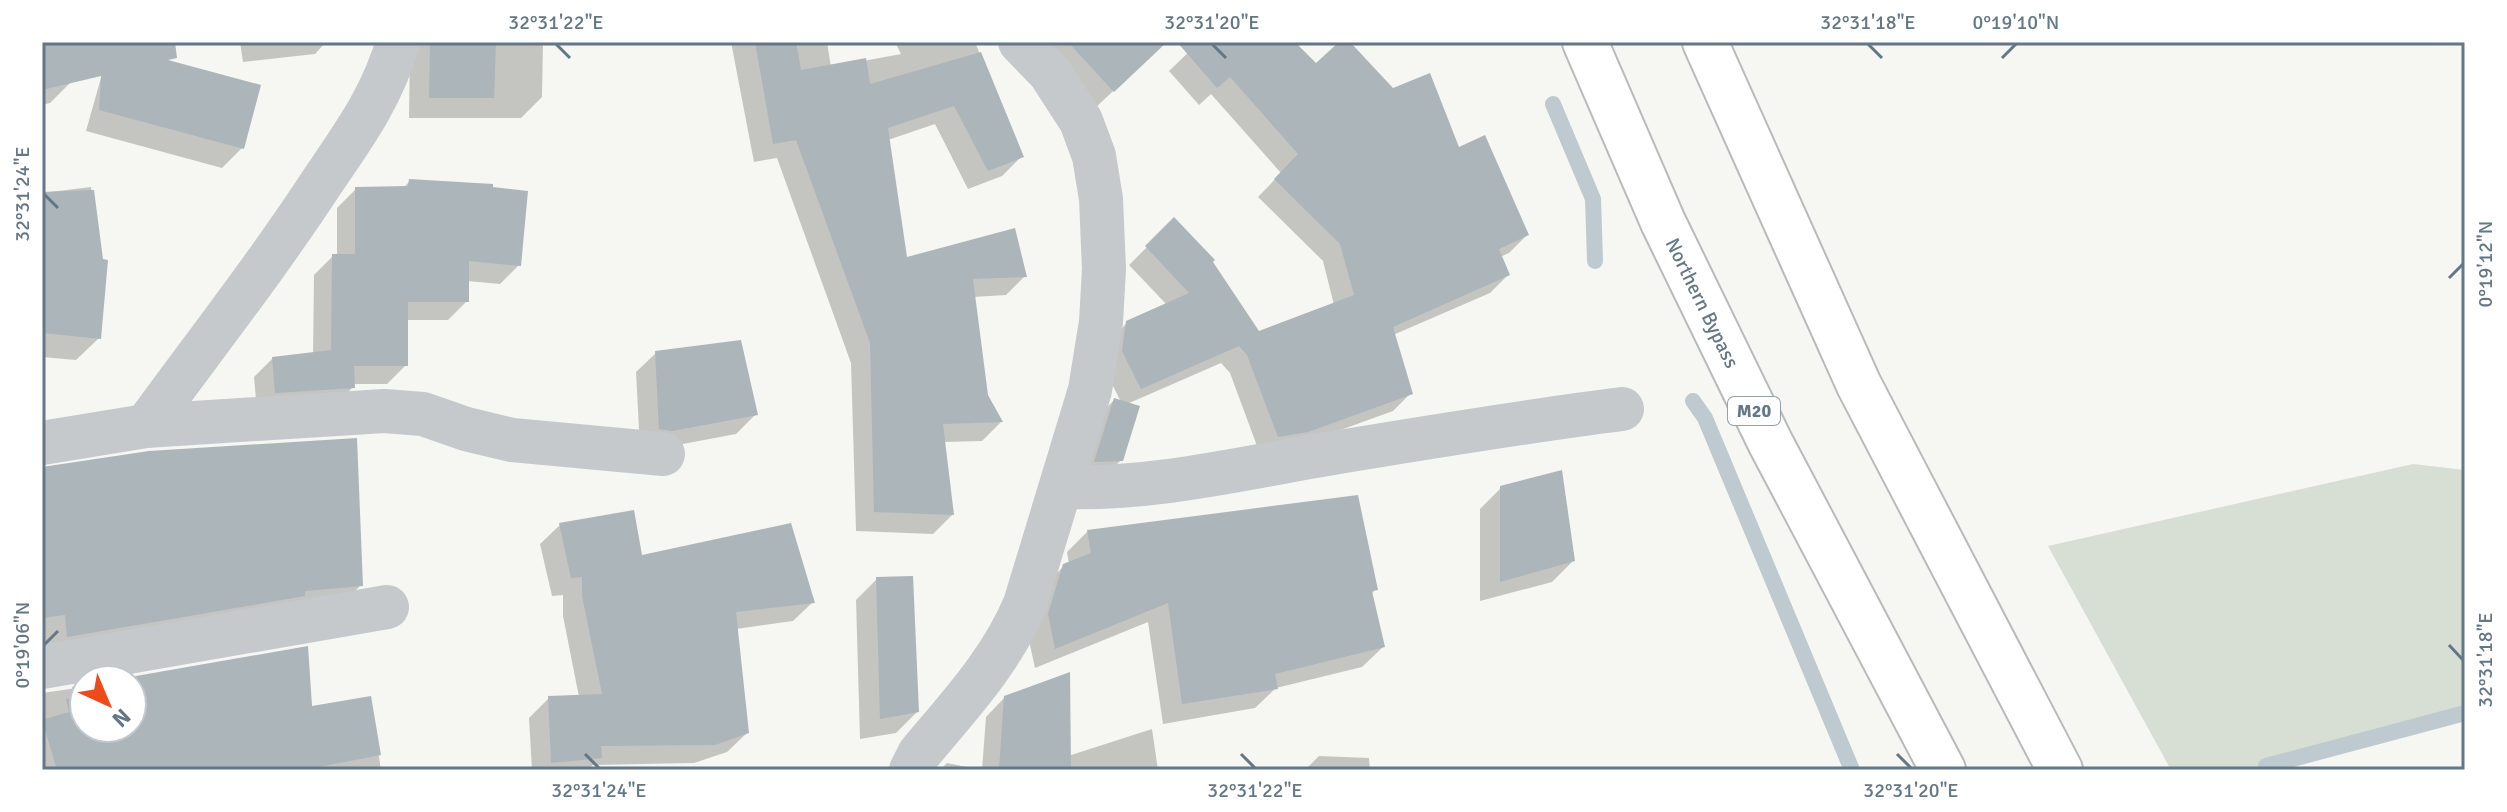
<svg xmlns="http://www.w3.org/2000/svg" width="2507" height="812" viewBox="0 0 2507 812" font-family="Signika,sans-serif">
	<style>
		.green { fill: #d7ded3 }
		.shadow { fill: #0003 }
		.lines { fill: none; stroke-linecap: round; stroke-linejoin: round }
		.stream { stroke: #becacf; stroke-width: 16 }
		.building { fill: #acb5ba }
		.motorway-casing { stroke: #b7bbbe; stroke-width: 48 }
		.minor { stroke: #c5c9cc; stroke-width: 44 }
		.motorway { stroke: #fff; stroke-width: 44 }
		.ticks { fill: none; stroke: #637786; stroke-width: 3 }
		.labels { text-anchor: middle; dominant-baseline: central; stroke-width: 8; stroke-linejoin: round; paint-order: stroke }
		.shield { fill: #fff; stroke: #92a0aa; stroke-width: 2 }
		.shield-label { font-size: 18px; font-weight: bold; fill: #637786 }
		.street-label { font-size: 20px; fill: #637786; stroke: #fff }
		.neatline { fill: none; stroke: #637786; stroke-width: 3 }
		.ticks-label { font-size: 20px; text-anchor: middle; fill: #637786 }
	</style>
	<rect width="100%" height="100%" fill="#f6f6f2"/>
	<!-- green -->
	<path class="green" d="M 2413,464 L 2465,470 L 2465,713 L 2267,766 L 2267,770 L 2171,770 L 2048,546 Z"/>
	<!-- shadow -->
	<g class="shadow">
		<path d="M 42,42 L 62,42 L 71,82 L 50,103 L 42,105 Z"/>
		<path d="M 240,42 L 326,42 L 315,54 L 243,62 Z"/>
		<path d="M 415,42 L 543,42 L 542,97 L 521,118 L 409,118 L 410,47 Z"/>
		<path d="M 731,42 L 827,42 L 831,67 L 901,54 L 895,42 L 975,42 L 1021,157 L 1002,176 L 968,189 L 935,124 L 888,140 L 906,260 L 1025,276 L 1006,295 L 973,297 L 986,395 L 1001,422 L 982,441 L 943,442 L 952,515 L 933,534 L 856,531 L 851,363 L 777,158 L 754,162 Z"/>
		<path d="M 1010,42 L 1165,42 L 1092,111 Z"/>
		<path d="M 1199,42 L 1263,42 L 1316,66 L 1342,42 L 1347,42 L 1392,90 L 1458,150 L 1527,235 L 1509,253 L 1500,257 L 1508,275 L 1490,293 L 1393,335 L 1411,393 L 1393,411 L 1288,449 L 1260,454 L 1230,373 L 1221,363 L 1127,404 L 1121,460 L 1100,481 L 1075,482 L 1094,421 L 1114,400 L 1121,402 L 1105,370 L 1109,341 L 1127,323 L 1167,305 L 1129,265 L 1174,220 L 1210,262 L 1259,333 L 1334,305 L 1323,261 L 1258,197 L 1281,173 L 1211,94 L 1199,105 L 1169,71 Z"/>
		<path d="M 161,60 L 242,148 L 222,168 L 86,131 L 104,67 Z"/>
		<path d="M 410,181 L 519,265 L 500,284 L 467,281 L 467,301 L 448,320 L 406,320 L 406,365 L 387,384 L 353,384 L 353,387 L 334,406 L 257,411 L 254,377 L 272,359 L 313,354 L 314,275 L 333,256 L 337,256 L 337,208 L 356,189 L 403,188 Z"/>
		<path d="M 91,187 L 101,261 L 99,338 L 76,360 L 42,357 L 42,193 Z"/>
		<path d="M 656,353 L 756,414 L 736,434 L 651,450 L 640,448 L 636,372 Z"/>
		<path d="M 42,469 L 361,585 L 339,607 L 42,659 Z"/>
		<path d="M 1501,488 L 1573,561 L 1552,582 L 1480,601 L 1480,509 Z"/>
		<path d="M 560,525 L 640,557 L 813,602 L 793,621 L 736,629 L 747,733 L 727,752 L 694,763 L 593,765 L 587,770 L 532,770 L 529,718 L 549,698 L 579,697 L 563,616 L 563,595 L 552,596 L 540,544 Z"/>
		<path d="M 1088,531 L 1376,589 L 1371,594 L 1383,647 L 1362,667 L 1276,688 L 1255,708 L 1163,724 L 1148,622 L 1035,668 L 1028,636 L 1043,587 L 1064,566 L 1069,564 L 1067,552 Z"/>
		<path d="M 877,579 L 917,712 L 896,733 L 860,739 L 856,600 Z"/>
		<path d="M 306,648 L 311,709 L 370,698 L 381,770 L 42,770 L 42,693 L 84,687 L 84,728 L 132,728 L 132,680 L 125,680 Z"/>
		<path d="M 1005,697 L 1068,756 L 1152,729 L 1158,770 L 982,770 L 986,717 Z"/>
		<path d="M 1319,756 L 1369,758 L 1370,770 L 1305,770 Z"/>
		<path d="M 947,763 L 982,770 L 940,770 Z"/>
	</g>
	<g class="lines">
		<!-- stream -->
		<g class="stream">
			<path d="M 1553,104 L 1593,199 L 1595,261"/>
			<path d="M 1693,401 L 1705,418 L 1852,770"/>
			<path d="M 2266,766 L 2465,713"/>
		</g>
	</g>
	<!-- building -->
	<g class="building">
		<path d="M 42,42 L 175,42 L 177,58 L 168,60 L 261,85 L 244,149 L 99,110 L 101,76 L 42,90 Z"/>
		<path d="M 430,42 L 496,42 L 494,98 L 429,98 Z"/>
		<path d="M 755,42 L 796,42 L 801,70 L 866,58 L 870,84 L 981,52 L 1024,157 L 988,171 L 954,106 L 888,128 L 907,257 L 1015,228 L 1027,277 L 973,279 L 988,395 L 1003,422 L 943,424 L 954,515 L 874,512 L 870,343 L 796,140 L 773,144 Z"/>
		<path d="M 1068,42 L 1167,42 L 1114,92 Z"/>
		<path d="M 1177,42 L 1295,42 L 1316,63 L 1339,42 L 1350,42 L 1393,88 L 1430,73 L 1459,147 L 1485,135 L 1529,235 L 1499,249 L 1510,275 L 1393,327 L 1413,394 L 1308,432 L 1278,437 L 1247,355 L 1239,346 L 1141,389 L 1122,351 L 1126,321 L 1189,293 L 1145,246 L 1174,217 L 1215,260 L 1213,262 L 1259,331 L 1354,295 L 1340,244 L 1274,179 L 1298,154 L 1230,77 L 1217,88 Z"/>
		<path d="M 409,179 L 493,184 L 493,187 L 528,191 L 521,266 L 469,261 L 469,302 L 408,302 L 408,366 L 354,366 L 355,388 L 275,393 L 272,357 L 331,350 L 332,254 L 355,254 L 355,187 L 408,186 Z"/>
		<path d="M 94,190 L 103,259 L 108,260 L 101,339 L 42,333 L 42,192 Z"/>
		<path d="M 741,340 L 758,415 L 672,431 L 659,429 L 655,351 Z"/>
		<path d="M 1114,398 L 1140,406 L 1123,461 L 1094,462 Z"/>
		<path d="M 357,438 L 363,586 L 305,591 L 305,596 L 67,637 L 65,615 L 42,618 L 42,467 L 149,451 Z"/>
		<path d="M 1562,470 L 1575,561 L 1500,582 L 1500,486 Z"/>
		<path d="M 1358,495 L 1378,590 L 1372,591 L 1385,647 L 1275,674 L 1278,689 L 1182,704 L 1168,603 L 1055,649 L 1048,614 L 1063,564 L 1091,553 L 1087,530 Z"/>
		<path d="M 634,510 L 642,555 L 791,523 L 815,603 L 736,612 L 749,733 L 715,745 L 601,746 L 602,758 L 551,763 L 548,696 L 602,694 L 582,596 L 582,577 L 571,578 L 559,523 Z"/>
		<path d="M 913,576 L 919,712 L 880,719 L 876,577 Z"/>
		<path d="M 308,646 L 312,706 L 371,696 L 381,755 L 302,770 L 57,770 L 42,720 L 69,712 L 66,699 L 74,698 L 72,687 L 84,685 L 84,728 L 132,728 L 132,680 L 113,680 Z"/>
		<path d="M 1070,672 L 1071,770 L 999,770 L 1004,696 Z"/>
	</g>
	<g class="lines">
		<defs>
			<g id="motorway">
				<path d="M 1585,42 L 1663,222 L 1770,442 L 1943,770"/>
				<path d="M 1705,42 L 1859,385 L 2060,770"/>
			</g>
		</defs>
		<!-- motorway casing -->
		<use href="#motorway" class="motorway-casing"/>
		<!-- minor -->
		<g class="minor">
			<path d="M 146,426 C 205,345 267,266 322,182 C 354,135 382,97 398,42"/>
			<path d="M 42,443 L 146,426 L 384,411 L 423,414 L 466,429 L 512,440 L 663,454"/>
			<path d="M 1061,487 C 1147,490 1230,471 1315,456 C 1417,439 1519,422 1622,409"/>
			<path d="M 42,667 L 387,607"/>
			<path d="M 911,770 L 919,754 C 958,707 1001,662 1025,604 L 1090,390 L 1101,322 L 1104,269 L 1101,199 L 1094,156 L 1081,121 L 1050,73 L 1020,42"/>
		</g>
		<!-- motorway -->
		<use href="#motorway" class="motorway"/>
	</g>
	<!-- ticks -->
	<path class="ticks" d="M 556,44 L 570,58M 1212,44 L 1226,58M 1868,44 L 1882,58M 2002,58 L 2016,44M 44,194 L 58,208M 2449,278 L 2463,264M 44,645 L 58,631M 2449,645 L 2463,660M 585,754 L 599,768M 1241,754 L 1255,768M 1897,754 L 1911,768"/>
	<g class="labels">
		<!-- shield labels -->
		<rect class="shield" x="1728" y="397" width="52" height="28" rx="6"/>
		<g class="shield-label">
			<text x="1754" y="411">M20</text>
		</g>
		<!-- street labels -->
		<g class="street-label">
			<text transform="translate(1702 303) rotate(64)">Northern Bypass</text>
		</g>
	</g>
	<!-- border -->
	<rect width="2507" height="812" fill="none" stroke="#ffffff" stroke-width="88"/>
	<!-- north arrow -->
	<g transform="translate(108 704) rotate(136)"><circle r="38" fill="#ffffff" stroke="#c1c9cf" stroke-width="2"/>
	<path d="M0-6L14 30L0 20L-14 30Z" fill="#ef4a1a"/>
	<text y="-12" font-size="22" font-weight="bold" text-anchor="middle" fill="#637786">N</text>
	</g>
	<rect x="44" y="44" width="2419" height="724" class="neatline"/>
	<g class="ticks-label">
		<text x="556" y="29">32°31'22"E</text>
		<text x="1212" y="29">32°31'20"E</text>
		<text x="1868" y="29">32°31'18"E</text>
		<text x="2016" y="29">0°19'10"N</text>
		<text transform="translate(22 194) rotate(-90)" y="7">32°31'24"E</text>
		<text transform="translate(2485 264) rotate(-90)" y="7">0°19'12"N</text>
		<text transform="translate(22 645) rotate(-90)" y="7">0°19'06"N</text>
		<text transform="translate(2485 660) rotate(-90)" y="7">32°31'18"E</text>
		<text x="599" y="797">32°31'24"E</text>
		<text x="1255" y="797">32°31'22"E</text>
		<text x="1911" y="797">32°31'20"E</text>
	</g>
</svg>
